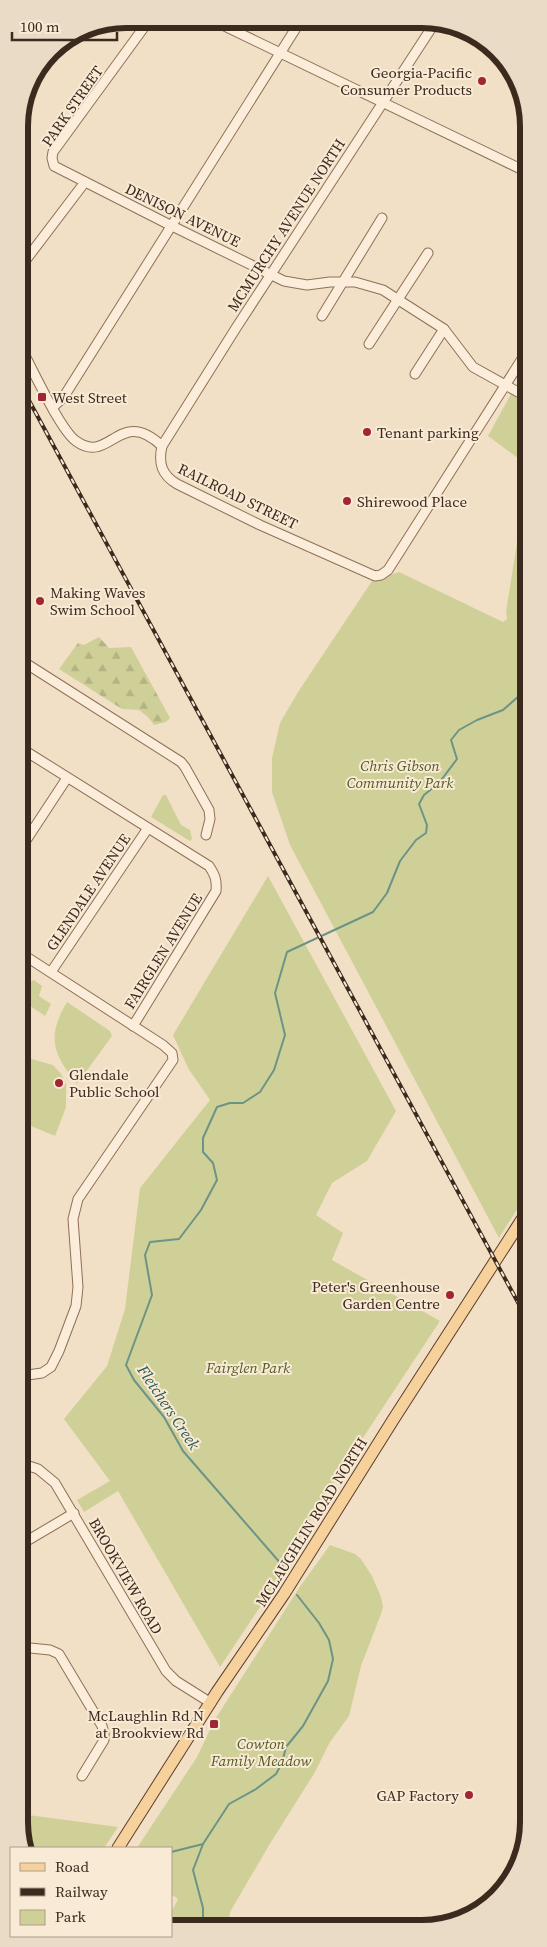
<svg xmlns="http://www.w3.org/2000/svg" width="547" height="1947" viewBox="0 0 547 1947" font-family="'Source Serif 4',serif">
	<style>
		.forest { fill: url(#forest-firs) }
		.park { fill: #cfd098 }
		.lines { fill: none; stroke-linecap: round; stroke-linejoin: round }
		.stream { stroke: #6c9486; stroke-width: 2 }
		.minor-casing { stroke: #8e7059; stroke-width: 11 }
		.major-casing { stroke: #5b3e2e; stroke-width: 13 }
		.minor { stroke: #fbedd9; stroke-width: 9 }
		.major { stroke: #f6d19b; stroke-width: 11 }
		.rail-casing { stroke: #3d2a1e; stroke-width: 4 }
		.rail { stroke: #f8ead5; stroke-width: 2; stroke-dasharray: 5.5; stroke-linecap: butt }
		.poi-dot { fill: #a12532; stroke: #f8ead5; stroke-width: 2 }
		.labels { text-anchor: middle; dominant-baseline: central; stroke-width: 4; stroke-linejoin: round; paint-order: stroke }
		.poi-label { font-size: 15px; fill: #3d2a1e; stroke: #f8ead5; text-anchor: start }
		.street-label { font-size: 15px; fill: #3d2a1e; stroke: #f8ead5 }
		.park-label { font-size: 15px; font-style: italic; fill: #525b23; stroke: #f8ead5 }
		.water-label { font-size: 16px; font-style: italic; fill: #2c5d55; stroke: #f8ead5 }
		.rim { fill: none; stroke: #3d2a1e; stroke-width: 6 }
	</style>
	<defs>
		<pattern id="forest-firs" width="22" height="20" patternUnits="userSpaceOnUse" patternTransform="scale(1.25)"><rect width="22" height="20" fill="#cfd098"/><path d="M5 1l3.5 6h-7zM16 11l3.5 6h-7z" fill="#b3b383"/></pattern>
	</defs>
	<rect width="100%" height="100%" fill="#f1e0c5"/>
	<!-- forest -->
	<path class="forest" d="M 99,637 L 109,648 L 131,647 L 170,718 L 166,722 L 154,725 L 148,717 L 139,710 L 122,709 L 59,669 L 78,643 L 84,645 Z"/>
	<!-- park -->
	<g class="park">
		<path d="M 511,394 L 527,402 L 527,465 L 488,436 Z"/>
		<path d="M 527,480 L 528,1192 L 499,1238 L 290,845 L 272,792 L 272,758 L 280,723 L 298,692 L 372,581 L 399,572 L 503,622 L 507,619 L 506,612 Z"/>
		<path d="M 163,795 L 166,795 L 181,825 L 190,830 L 192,839 L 190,841 L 151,817 Z"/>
		<path d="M 268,876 L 396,1111 L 367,1161 L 332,1183 L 316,1215 L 343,1233 L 332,1260 L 440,1321 L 316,1509 L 270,1592 L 220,1667 L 118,1491 L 84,1512 L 77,1500 L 110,1481 L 64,1419 L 107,1366 L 125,1309 L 140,1188 L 210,1100 L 188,1068 L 173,1035 Z"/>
		<path d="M 34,980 L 42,986 L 39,996 L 51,1004 L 45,1016 L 20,999 L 31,981 Z"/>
		<path d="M 67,1002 L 110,1031 L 112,1036 L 77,1084 C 53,1054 46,1037 67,1002 Z"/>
		<path d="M 21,1056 L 53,1065 L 61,1074 L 66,1084 L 66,1107 L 55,1136 L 19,1121 L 19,1060 Z"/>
		<path d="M 330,1545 L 355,1554 L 361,1559 L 372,1576 L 381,1597 L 383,1607 L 381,1614 L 361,1666 L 349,1716 L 330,1742 L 315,1772 L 268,1847 L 230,1912 L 229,1919 L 234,1927 L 171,1926 L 171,1913 L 178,1899 L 171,1894 L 171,1848 L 137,1848 L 197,1757 L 214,1721 L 299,1588 Z"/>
		<path d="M 20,1814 L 21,1814 L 118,1827 L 104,1848 L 26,1848 L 20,1835 Z"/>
	</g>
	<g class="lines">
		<!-- stream -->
		<g class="stream">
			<path d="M 285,1572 L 282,1565 L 183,1451 L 164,1417 L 134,1380 L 126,1365 L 152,1295 L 145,1255 L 150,1242 L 179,1239 L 201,1210 L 217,1180 L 213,1163 L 203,1152 L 203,1138 L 217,1107 L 230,1103 L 243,1103 L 260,1092 L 274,1070 L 285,1035 L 275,993 L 287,952 L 373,912 L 387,893 L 400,861 L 416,840 L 426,833 L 427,825 L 419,804 L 424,795 L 439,783 L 457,759 L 451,740 L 459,730 L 477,720 L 503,710 L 528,688"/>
			<path d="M 59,1848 L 81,1848"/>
			<path d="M 171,1852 L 203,1844"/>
			<path d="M 203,1926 L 203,1908 L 193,1870 L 203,1844 L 229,1804 L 256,1789 L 276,1774 L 282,1763 L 286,1747 L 303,1726 L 328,1681 L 333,1659 L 329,1640 L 319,1623 L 297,1595"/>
		</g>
		<defs>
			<g id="minor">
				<path d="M 150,19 L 53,152 L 52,158 L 54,166 L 166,223 L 284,281 L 307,285 L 330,282 L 355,282 L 383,290 L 444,329 L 473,367 L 527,397"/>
				<path d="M 210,19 L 527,172"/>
				<path d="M 436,21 L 236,328 L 162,446 C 158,464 162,475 177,484 L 260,525 L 375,576 L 381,575 L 388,570 L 527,351"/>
				<path d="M 19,269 L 85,182"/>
				<path d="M 322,316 L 382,218"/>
				<path d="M 19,344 C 30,364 60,430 76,441 C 110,466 119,405 162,446"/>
				<path d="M 369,344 L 428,253"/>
				<path d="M 415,374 L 444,329"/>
				<path d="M 53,407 L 63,398 L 301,20"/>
				<path d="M 19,659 L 181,762 L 185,767 L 209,810 L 210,819 L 206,835"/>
				<path d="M 19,747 L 209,866 C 215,875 217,880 216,891 L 133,1026"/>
				<path d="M 19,851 L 67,778"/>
				<path d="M 19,952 L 163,1045 L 172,1053 L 173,1060 L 78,1199 L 73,1219 L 78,1287 L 76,1306 L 59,1351 L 51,1367 L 42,1373 L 20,1376"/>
				<path d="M 51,972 L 148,828"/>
				<path d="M 20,1463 L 38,1469 L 55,1483 L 166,1671 L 176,1681 L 211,1703"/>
				<path d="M 20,1545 L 74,1513"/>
				<path d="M 20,1647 L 50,1650 L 59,1654 L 102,1726 L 104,1733 L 104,1740 L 82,1776"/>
			</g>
			<path id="major" d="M 118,1848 L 217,1692 L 284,1594 L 393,1420 L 528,1210"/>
		</defs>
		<!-- minor casing -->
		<use href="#minor" class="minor-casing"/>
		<!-- major casing -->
		<use href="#major" class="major-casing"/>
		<!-- minor -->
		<use href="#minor" class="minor"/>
		<!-- major -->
		<use href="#major" class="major"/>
		<defs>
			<path id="rail" d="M 19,382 L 528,1321"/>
		</defs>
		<!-- rail casing -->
		<use href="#rail" class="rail-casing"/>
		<!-- rail -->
		<use href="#rail" class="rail"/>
	</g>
	<!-- markers -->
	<g class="poi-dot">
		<circle cx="482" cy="81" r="5"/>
		<rect x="37" y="392" width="10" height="10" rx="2.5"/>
		<circle cx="367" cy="432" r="5"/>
		<circle cx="347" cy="501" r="5"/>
		<circle cx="40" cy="601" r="5"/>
		<circle cx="59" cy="1083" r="5"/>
		<circle cx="450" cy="1295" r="5"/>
		<rect x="209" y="1719" width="10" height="10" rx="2.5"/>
		<circle cx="469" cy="1795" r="5"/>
	</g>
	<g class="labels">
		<!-- poi labels -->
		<g class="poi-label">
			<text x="472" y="72" text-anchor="end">Georgia-Pacific<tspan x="472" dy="17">Consumer Products</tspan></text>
			<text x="52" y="397">West Street</text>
			<text x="377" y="432">Tenant parking</text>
			<text x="357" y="501">Shirewood Place</text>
			<text x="50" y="592">Making Waves<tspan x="50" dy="17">Swim School</tspan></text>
			<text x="69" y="1074">Glendale<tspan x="69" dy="17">Public School</tspan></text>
			<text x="440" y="1286" text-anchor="end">Peter's Greenhouse<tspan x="440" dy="17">Garden Centre</tspan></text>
			<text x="204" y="1715" text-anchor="end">McLaughlin Rd N<tspan x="204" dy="17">at Brookview Rd</tspan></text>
			<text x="459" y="1795" text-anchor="end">GAP Factory</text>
		</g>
		<!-- street labels -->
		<g class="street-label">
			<text transform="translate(72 106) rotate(-55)">PARK STREET</text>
			<text transform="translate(183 215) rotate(26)">DENISON AVENUE</text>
			<text transform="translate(286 225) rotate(-57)">MCMURCHY AVENUE NORTH</text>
			<text transform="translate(238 496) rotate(26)">RAILROAD STREET</text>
			<text transform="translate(88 892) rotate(-56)">GLENDALE AVENUE</text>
			<text transform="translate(163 951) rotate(-58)">FAIRGLEN AVENUE</text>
			<text transform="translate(311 1522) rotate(-58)">MCLAUGHLIN ROAD NORTH</text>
			<text transform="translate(126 1576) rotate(60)">BROOKVIEW ROAD</text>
		</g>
		<!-- park labels -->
		<g class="park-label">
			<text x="400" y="765">Chris Gibson<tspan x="400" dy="17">Community Park</tspan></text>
			<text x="248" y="1367">Fairglen Park</text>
			<text x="261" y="1743">Cowton<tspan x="261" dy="17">Family Meadow</tspan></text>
		</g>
		<!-- water labels -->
		<g class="water-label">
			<text transform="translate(169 1407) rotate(56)">Fletchers Creek</text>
		</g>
	</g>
	<!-- crop -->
	<path d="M0 0H547V1947H0ZM126 28H422A98 98 0 0 1 520 126V1822A98 98 0 0 1 422 1920H126A98 98 0 0 1 28 1822V126A98 98 0 0 1 126 28Z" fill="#e9dbc6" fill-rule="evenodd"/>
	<path class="rim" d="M126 28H422A98 98 0 0 1 520 126V1822A98 98 0 0 1 422 1920H126A98 98 0 0 1 28 1822V126A98 98 0 0 1 126 28Z"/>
	<!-- legend -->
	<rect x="10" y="1847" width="162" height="90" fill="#f8ead5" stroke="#ad9d8c"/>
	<rect x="20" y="1863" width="25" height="8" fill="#f6d19b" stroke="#ad9d8c"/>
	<text x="55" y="1872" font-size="15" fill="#3d2a1e">Road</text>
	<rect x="20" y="1888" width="25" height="8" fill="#3d2a1e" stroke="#ad9d8c"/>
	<text x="55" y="1897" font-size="15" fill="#3d2a1e">Railway</text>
	<rect x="20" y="1910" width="25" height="15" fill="#cfd098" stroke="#ad9d8c"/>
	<text x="55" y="1922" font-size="15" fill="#3d2a1e">Park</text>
	<!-- scale -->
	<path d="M12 32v8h105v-8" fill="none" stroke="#3d2a1e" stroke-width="2.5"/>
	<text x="20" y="32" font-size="15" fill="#3d2a1e" stroke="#f8ead5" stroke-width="4" paint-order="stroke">100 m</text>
</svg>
